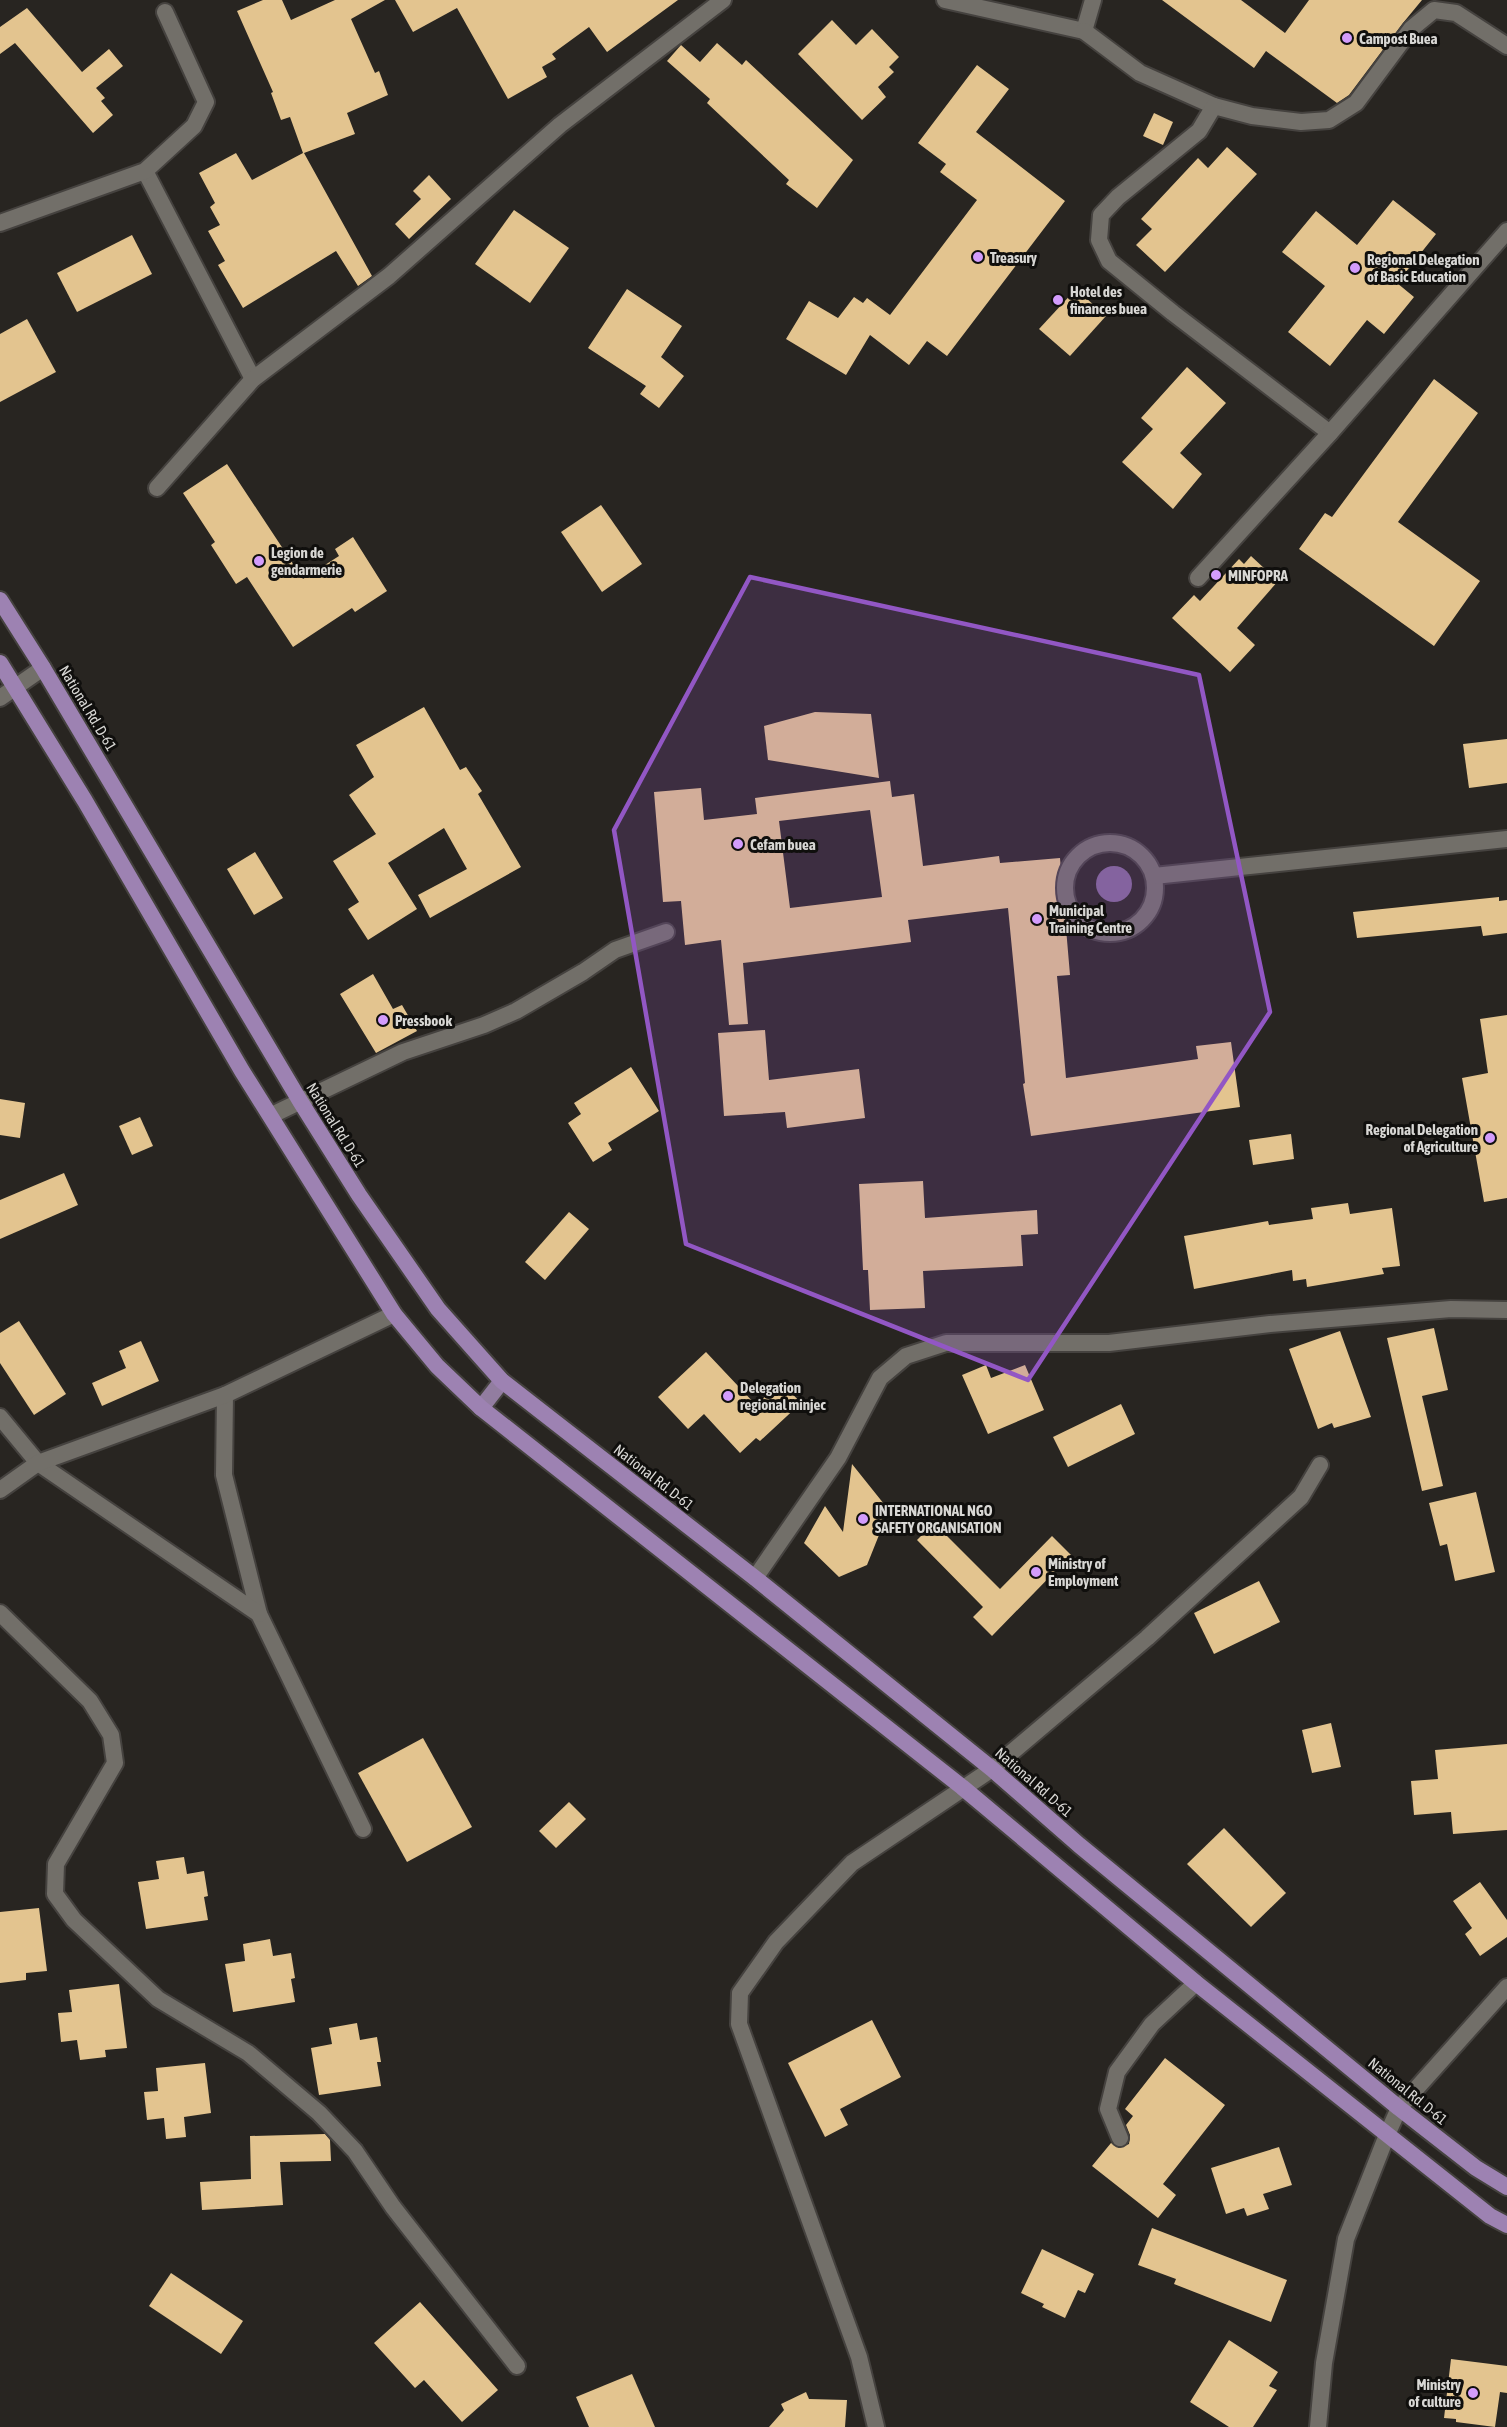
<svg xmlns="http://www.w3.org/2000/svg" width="1507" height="2427" viewBox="0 0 1507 2427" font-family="'Asap Condensed',sans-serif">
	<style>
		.water { fill: #816796 }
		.building { fill: #e3c48f; fill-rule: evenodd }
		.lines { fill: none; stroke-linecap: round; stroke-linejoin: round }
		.minor-casing { stroke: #45423f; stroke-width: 20 }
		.primary-casing { stroke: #45423f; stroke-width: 20 }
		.trunk-casing { stroke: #45423f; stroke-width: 20 }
		.minor { stroke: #726f69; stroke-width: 16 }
		.primary { stroke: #927da0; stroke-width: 16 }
		.trunk { stroke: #9d82b2; stroke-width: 16 }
		.marked { fill: #9257c4; fill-opacity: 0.2; stroke: #9257c4; stroke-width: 4.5; stroke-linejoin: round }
		.poi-dot { fill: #d39cfc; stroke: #100f0d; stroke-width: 2 }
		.labels { text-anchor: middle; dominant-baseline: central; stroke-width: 6; stroke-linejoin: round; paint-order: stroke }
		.poi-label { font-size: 15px; font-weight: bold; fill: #d8d7d4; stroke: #100f0d; text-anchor: start }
		.street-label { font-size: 15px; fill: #d8d7d4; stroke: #100f0d }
	</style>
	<rect width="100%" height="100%" fill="#282521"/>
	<!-- water -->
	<circle class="water" cx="1114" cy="884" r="18"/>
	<!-- building -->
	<g class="building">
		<path d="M 263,0 L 282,0 L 291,20 L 335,0 L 385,0 L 351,19 L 375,73 L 379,71 L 388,95 L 347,113 L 355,134 L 304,153 L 372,276 L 358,286 L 336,251 L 243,308 L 218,265 L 225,261 L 208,231 L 220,225 L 210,207 L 215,203 L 199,173 L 236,153 L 252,180 L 303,153 L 290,117 L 281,120 L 271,93 L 273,92 L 237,11 Z"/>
		<path d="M 395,0 L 678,0 L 607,52 L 589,27 L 552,54 L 556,59 L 542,67 L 547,77 L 508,99 L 457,8 L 413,32 Z"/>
		<path d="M 1162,0 L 1241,0 L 1285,33 L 1309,0 L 1422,0 L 1403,23 L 1349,95 L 1337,103 L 1266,51 L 1254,68 Z"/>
		<path d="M 27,8 L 82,72 L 109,49 L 123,66 L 96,88 L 105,98 L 101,101 L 113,115 L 93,133 L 15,43 L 0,54 L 0,27 Z"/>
		<path d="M 832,20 L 856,45 L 872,29 L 899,57 L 889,67 L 894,72 L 878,87 L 886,97 L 862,120 L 798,54 Z"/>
		<path d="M 717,43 L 742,65 L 746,60 L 853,160 L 817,208 L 786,184 L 789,180 L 707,103 L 710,99 L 667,61 L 681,45 L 700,62 Z"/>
		<path d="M 977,65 L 1009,89 L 976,132 L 1065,201 L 947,356 L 927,341 L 909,365 L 870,335 L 846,375 L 786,339 L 809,301 L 838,318 L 854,297 L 863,303 L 867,298 L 890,315 L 977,200 L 940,172 L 946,164 L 918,143 Z"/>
		<path d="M 1154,113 L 1173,122 L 1163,145 L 1143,136 Z"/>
		<path d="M 1227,147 L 1257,174 L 1165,272 L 1136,245 L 1152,229 L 1141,219 L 1198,158 L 1208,168 Z"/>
		<path d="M 429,175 L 451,199 L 409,239 L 395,224 L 421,199 L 413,191 Z"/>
		<path d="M 1393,200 L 1436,234 L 1397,283 L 1414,297 L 1384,334 L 1367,320 L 1330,366 L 1288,332 L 1325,286 L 1282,252 L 1316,211 L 1357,245 Z"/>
		<path d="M 514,210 L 569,248 L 530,303 L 475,264 Z"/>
		<path d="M 132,235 L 152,274 L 77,312 L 57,273 Z"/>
		<path d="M 627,289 L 682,326 L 661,357 L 684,376 L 659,408 L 640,394 L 646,386 L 588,348 Z"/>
		<path d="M 1076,289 L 1106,316 L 1070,356 L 1039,329 Z"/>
		<path d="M 27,319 L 56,372 L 0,402 L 0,334 Z"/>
		<path d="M 1187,367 L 1226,403 L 1180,453 L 1202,474 L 1173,509 L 1122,462 L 1153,429 L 1141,418 Z"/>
		<path d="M 1434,379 L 1478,413 L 1398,522 L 1480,581 L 1434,646 L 1299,549 L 1325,513 L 1332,517 Z"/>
		<path d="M 227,464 L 303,579 L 339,556 L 335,549 L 353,537 L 387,591 L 355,612 L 352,608 L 293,647 L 247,577 L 236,584 L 211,545 L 215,542 L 183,493 Z"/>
		<path d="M 601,505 L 642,564 L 602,592 L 561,532 Z"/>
		<path d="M 1251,556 L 1278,581 L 1237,628 L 1255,645 L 1230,672 L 1172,618 L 1194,595 L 1200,601 L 1239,559 L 1244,564 Z"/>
		<path d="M 424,707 L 460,770 L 466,767 L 482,791 L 478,794 L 521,867 L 430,918 L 418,895 L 467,869 L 444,828 L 388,863 L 417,909 L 368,940 L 348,909 L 359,902 L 333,861 L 376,834 L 349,795 L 374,777 L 356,745 Z"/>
		<path d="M 815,712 L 871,714 L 879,778 L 768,760 L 764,726 Z"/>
		<path d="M 1507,739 L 1507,783 L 1469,788 L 1463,744 Z"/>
		<path d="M 890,781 L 892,797 L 914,794 L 923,866 L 999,856 L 1000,863 L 1060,858 L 1070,975 L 1057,976 L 1066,1078 L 1198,1059 L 1196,1046 L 1231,1042 L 1240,1107 L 1031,1136 L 1023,1084 L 1025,1083 L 1008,908 L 908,920 L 911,942 L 743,963 L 748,1024 L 729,1025 L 721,940 L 685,945 L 681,901 L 663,902 L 654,792 L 701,788 L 704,820 L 757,814 L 755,798 ZM 870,810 L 882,897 L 790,908 L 779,821 Z"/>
		<path d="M 255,852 L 283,898 L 254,915 L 227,869 Z"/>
		<path d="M 1499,897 L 1499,901 L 1507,900 L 1507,933 L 1483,936 L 1481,926 L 1357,938 L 1353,912 Z"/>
		<path d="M 373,974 L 393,1009 L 402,1005 L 417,1031 L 376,1053 L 340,994 Z"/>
		<path d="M 1507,1015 L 1507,1198 L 1484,1202 L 1462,1078 L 1488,1073 L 1480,1019 Z"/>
		<path d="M 765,1030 L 769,1080 L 859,1069 L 865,1118 L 787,1128 L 785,1112 L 724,1116 L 718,1033 Z"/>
		<path d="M 631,1067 L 659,1111 L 608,1143 L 612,1150 L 593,1162 L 568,1123 L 581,1114 L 574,1103 Z"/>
		<path d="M 0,1099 L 25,1103 L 20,1138 L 0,1135 Z"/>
		<path d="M 140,1117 L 153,1146 L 132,1155 L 119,1126 Z"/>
		<path d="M 1291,1134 L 1294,1159 L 1253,1165 L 1249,1140 Z"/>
		<path d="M 64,1173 L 78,1205 L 0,1239 L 0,1200 Z"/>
		<path d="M 923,1181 L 925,1218 L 1037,1210 L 1038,1234 L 1021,1235 L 1023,1266 L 923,1271 L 925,1308 L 870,1310 L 868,1270 L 863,1270 L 859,1184 Z"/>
		<path d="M 1348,1203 L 1350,1214 L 1392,1208 L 1400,1266 L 1382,1268 L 1384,1274 L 1307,1287 L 1306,1279 L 1293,1281 L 1292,1270 L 1194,1289 L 1184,1236 L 1268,1221 L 1269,1225 L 1313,1219 L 1311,1208 Z"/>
		<path d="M 569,1212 L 589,1229 L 545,1280 L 525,1262 Z"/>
		<path d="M 19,1321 L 66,1394 L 34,1415 L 0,1363 L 0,1333 Z"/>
		<path d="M 1434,1328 L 1448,1390 L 1422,1396 L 1443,1486 L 1422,1491 L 1387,1338 Z"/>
		<path d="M 1340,1331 L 1371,1417 L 1334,1428 L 1332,1423 L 1318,1429 L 1289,1349 Z"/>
		<path d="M 141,1341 L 159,1381 L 102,1406 L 92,1383 L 126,1368 L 119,1351 Z"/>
		<path d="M 706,1352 L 756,1405 L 781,1382 L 801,1403 L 760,1441 L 756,1438 L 740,1453 L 704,1414 L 688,1429 L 658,1397 Z"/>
		<path d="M 986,1365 L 991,1378 L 1025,1365 L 1044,1410 L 988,1434 L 962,1375 Z"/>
		<path d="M 1121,1404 L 1135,1434 L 1068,1467 L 1053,1437 Z"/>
		<path d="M 852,1464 L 884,1504 L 879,1535 L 867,1565 L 839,1577 L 804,1543 L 825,1506 L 843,1532 Z"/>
		<path d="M 1476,1492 L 1495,1572 L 1455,1581 L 1447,1544 L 1440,1546 L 1429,1503 Z"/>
		<path d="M 934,1523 L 1000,1589 L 1052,1536 L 1071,1555 L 992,1636 L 973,1617 L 983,1607 L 917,1540 Z"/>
		<path d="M 1259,1581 L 1280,1622 L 1214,1654 L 1194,1613 Z"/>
		<path d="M 1331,1723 L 1341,1767 L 1312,1773 L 1302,1730 Z"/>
		<path d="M 423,1738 L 472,1827 L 407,1862 L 358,1773 Z"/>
		<path d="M 1507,1744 L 1507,1830 L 1453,1834 L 1451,1812 L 1414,1815 L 1411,1781 L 1438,1779 L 1435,1750 Z"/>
		<path d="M 569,1802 L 586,1819 L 556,1848 L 539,1831 Z"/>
		<path d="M 1224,1828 L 1286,1893 L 1251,1927 L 1187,1864 Z"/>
		<path d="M 184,1857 L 187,1874 L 204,1871 L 208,1896 L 204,1897 L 208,1920 L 146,1929 L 138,1882 L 159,1879 L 156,1861 Z"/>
		<path d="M 1480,1882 L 1507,1920 L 1507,1937 L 1480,1956 L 1465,1934 L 1472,1928 L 1453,1901 Z"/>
		<path d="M 39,1908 L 47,1971 L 26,1973 L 26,1980 L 0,1983 L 0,1912 Z"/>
		<path d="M 270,1939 L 273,1956 L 291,1953 L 295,1978 L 291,1979 L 295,2002 L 233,2012 L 225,1964 L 245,1961 L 243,1944 Z"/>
		<path d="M 119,1984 L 127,2048 L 105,2050 L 106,2057 L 80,2060 L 77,2040 L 61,2042 L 58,2013 L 72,2012 L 69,1990 Z"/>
		<path d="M 872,2020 L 901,2077 L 840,2109 L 848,2125 L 825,2137 L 788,2063 Z"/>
		<path d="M 357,2023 L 360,2040 L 377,2037 L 381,2062 L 377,2062 L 381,2086 L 319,2095 L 311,2048 L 332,2044 L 329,2028 Z"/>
		<path d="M 1165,2058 L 1225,2105 L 1163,2184 L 1176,2195 L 1158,2218 L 1092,2166 L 1111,2143 L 1119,2148 L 1129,2144 L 1130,2135 L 1126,2125 L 1133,2116 L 1125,2109 Z"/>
		<path d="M 205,2063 L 211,2113 L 184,2117 L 186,2137 L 166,2139 L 164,2118 L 147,2120 L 144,2092 L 158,2091 L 156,2068 Z"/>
		<path d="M 325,2134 L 330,2140 L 331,2161 L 280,2162 L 283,2205 L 202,2210 L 200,2182 L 251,2179 L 250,2136 Z"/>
		<path d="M 1279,2147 L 1292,2185 L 1263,2194 L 1269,2209 L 1247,2216 L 1244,2208 L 1226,2214 L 1211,2168 Z"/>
		<path d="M 1152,2228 L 1287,2280 L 1271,2322 L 1174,2284 L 1176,2279 L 1138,2265 Z"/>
		<path d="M 1042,2249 L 1094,2274 L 1085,2293 L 1078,2290 L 1065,2318 L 1042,2307 L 1044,2304 L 1021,2293 Z"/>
		<path d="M 171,2273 L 243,2321 L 221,2354 L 149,2306 Z"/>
		<path d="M 420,2302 L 498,2390 L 462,2422 L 424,2380 L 415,2388 L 374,2343 Z"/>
		<path d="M 1229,2340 L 1278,2372 L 1269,2386 L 1277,2390 L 1253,2427 L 1229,2427 L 1190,2402 Z"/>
		<path d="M 1451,2359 L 1507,2366 L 1507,2393 L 1500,2392 L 1495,2427 L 1456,2422 L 1456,2419 L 1444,2418 Z"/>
		<path d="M 632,2374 L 655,2427 L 589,2427 L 576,2397 Z"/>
		<path d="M 806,2392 L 809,2399 L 847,2400 L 845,2427 L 769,2427 L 784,2410 L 781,2404 Z"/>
	</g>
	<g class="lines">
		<defs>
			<g id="minor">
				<path d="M 945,0 L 1084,31 L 1093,0"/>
				<path d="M 1084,31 L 1140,73 L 1214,106 L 1252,116 L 1301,122 L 1329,120 L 1356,103 L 1411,29 L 1434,10 L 1456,13 L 1507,46"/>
				<path d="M 1214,106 L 1199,131 L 1118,197 L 1101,215 L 1099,240 L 1109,261 L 1173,313 L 1330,433"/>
				<path d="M 145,171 L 253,379"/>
				<path d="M 0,223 L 145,171 L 194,126 L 206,102 L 165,12"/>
				<path d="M 157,488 L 253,379 L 389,276 L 560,125 L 723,0"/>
				<path d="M 1198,578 L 1330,433 L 1507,231"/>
				<path d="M 0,698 L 43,668"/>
				<circle cx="1110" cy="888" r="45"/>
				<path d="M 1154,876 L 1507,839"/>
				<path d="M 272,1115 L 403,1052 L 484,1025 L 516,1011 L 583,972 L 615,950 L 666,932"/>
				<path d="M 225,1395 L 224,1475 L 259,1614 L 363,1829"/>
				<path d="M 0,1417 L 38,1463 L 259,1614"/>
				<path d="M 0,1490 L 38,1463 L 225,1395 L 394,1314"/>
				<path d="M 755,1578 L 838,1458 L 880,1378 L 906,1356 L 946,1343 L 1109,1343 L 1270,1324 L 1451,1309 L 1507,1310"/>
				<path d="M 0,1613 L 90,1701 L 111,1735 L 115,1763 L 56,1864 L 55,1894 L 74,1920 L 158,1999 L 248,2053 L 319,2113 L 355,2151 L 393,2207 L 517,2366"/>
				<path d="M 1120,2138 L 1108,2109 L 1117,2072 L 1152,2024 L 1196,1983"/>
				<path d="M 876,2427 L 859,2357 L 739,2024 L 740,1993 L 776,1942 L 852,1863 L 992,1769 L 1147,1638 L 1301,1497 L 1320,1465"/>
				<path d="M 1318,2427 L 1324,2363 L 1346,2239 L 1387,2135 L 1399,2108 L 1507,1987"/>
			</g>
			<path id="primary" d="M 481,1408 L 502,1381"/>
			<g id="trunk">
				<path d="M 0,600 L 43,668 L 300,1101 L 359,1195 L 438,1309 L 502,1381 L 755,1578 L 992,1769 L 1079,1845 L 1399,2108 L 1476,2168 L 1507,2187"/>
				<path d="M 0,663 L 85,801 L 242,1071 L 394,1314 L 437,1366 L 481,1408 L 962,1787 L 1196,1983 L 1490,2216 L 1507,2225"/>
			</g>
		</defs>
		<!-- minor casing -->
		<use href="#minor" class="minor-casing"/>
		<!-- primary casing -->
		<use href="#primary" class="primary-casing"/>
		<!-- trunk casing -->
		<use href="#trunk" class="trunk-casing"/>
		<!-- minor -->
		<use href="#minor" class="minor"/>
		<!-- primary -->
		<use href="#primary" class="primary"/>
		<!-- trunk -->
		<use href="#trunk" class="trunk"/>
	</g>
	<!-- marked area -->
	<path class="marked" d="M 750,577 L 1199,675 L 1270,1012 L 1028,1380 L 686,1244 L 614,830 Z"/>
	<!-- markers -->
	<g class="poi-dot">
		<circle cx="1347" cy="38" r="6"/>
		<circle cx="978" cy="257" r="6"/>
		<circle cx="1355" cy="268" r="6"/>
		<circle cx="1058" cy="300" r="6"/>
		<circle cx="259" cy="561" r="6"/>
		<circle cx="1216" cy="575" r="6"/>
		<circle cx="738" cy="844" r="6"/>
		<circle cx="1037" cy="919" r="6"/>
		<circle cx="383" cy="1020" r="6"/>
		<circle cx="1490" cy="1138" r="6"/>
		<circle cx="728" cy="1396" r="6"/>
		<circle cx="863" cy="1519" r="6"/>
		<circle cx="1036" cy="1572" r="6"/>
		<circle cx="1473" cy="2393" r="6"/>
	</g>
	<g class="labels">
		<!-- poi labels -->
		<g class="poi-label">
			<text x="1359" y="38">Campost Buea</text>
			<text x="990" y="257">Treasury</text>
			<text x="1367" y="259">Regional Delegation<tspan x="1367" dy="17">of Basic Education</tspan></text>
			<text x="1070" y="291">Hotel des<tspan x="1070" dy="17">finances buea</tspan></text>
			<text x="271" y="552">Legion de<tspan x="271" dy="17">gendarmerie</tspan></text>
			<text x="1228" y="575">MINFOPRA</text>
			<text x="750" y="844">Cefam buea</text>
			<text x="1049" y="910">Municipal<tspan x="1049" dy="17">Training Centre</tspan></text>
			<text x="395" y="1020">Pressbook</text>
			<text x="1478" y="1129" text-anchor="end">Regional Delegation<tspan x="1478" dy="17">of Agriculture</tspan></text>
			<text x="740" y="1387">Delegation<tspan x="740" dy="17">regional minjec</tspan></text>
			<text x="875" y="1510">INTERNATIONAL NGO<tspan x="875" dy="17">SAFETY ORGANISATION</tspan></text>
			<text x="1048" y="1563">Ministry of<tspan x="1048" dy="17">Employment</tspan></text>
			<text x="1461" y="2384" text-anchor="end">Ministry<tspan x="1461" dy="17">of culture</tspan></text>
		</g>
		<!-- street labels -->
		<g class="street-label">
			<text transform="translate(88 708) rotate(59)">National Rd. D-61</text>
			<text transform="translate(336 1125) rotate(58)">National Rd. D-61</text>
			<text transform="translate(654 1477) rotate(38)">National Rd. D-61</text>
			<text transform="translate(1034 1782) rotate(41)">National Rd. D-61</text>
			<text transform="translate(1408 2091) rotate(39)">National Rd. D-61</text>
		</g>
	</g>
</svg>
